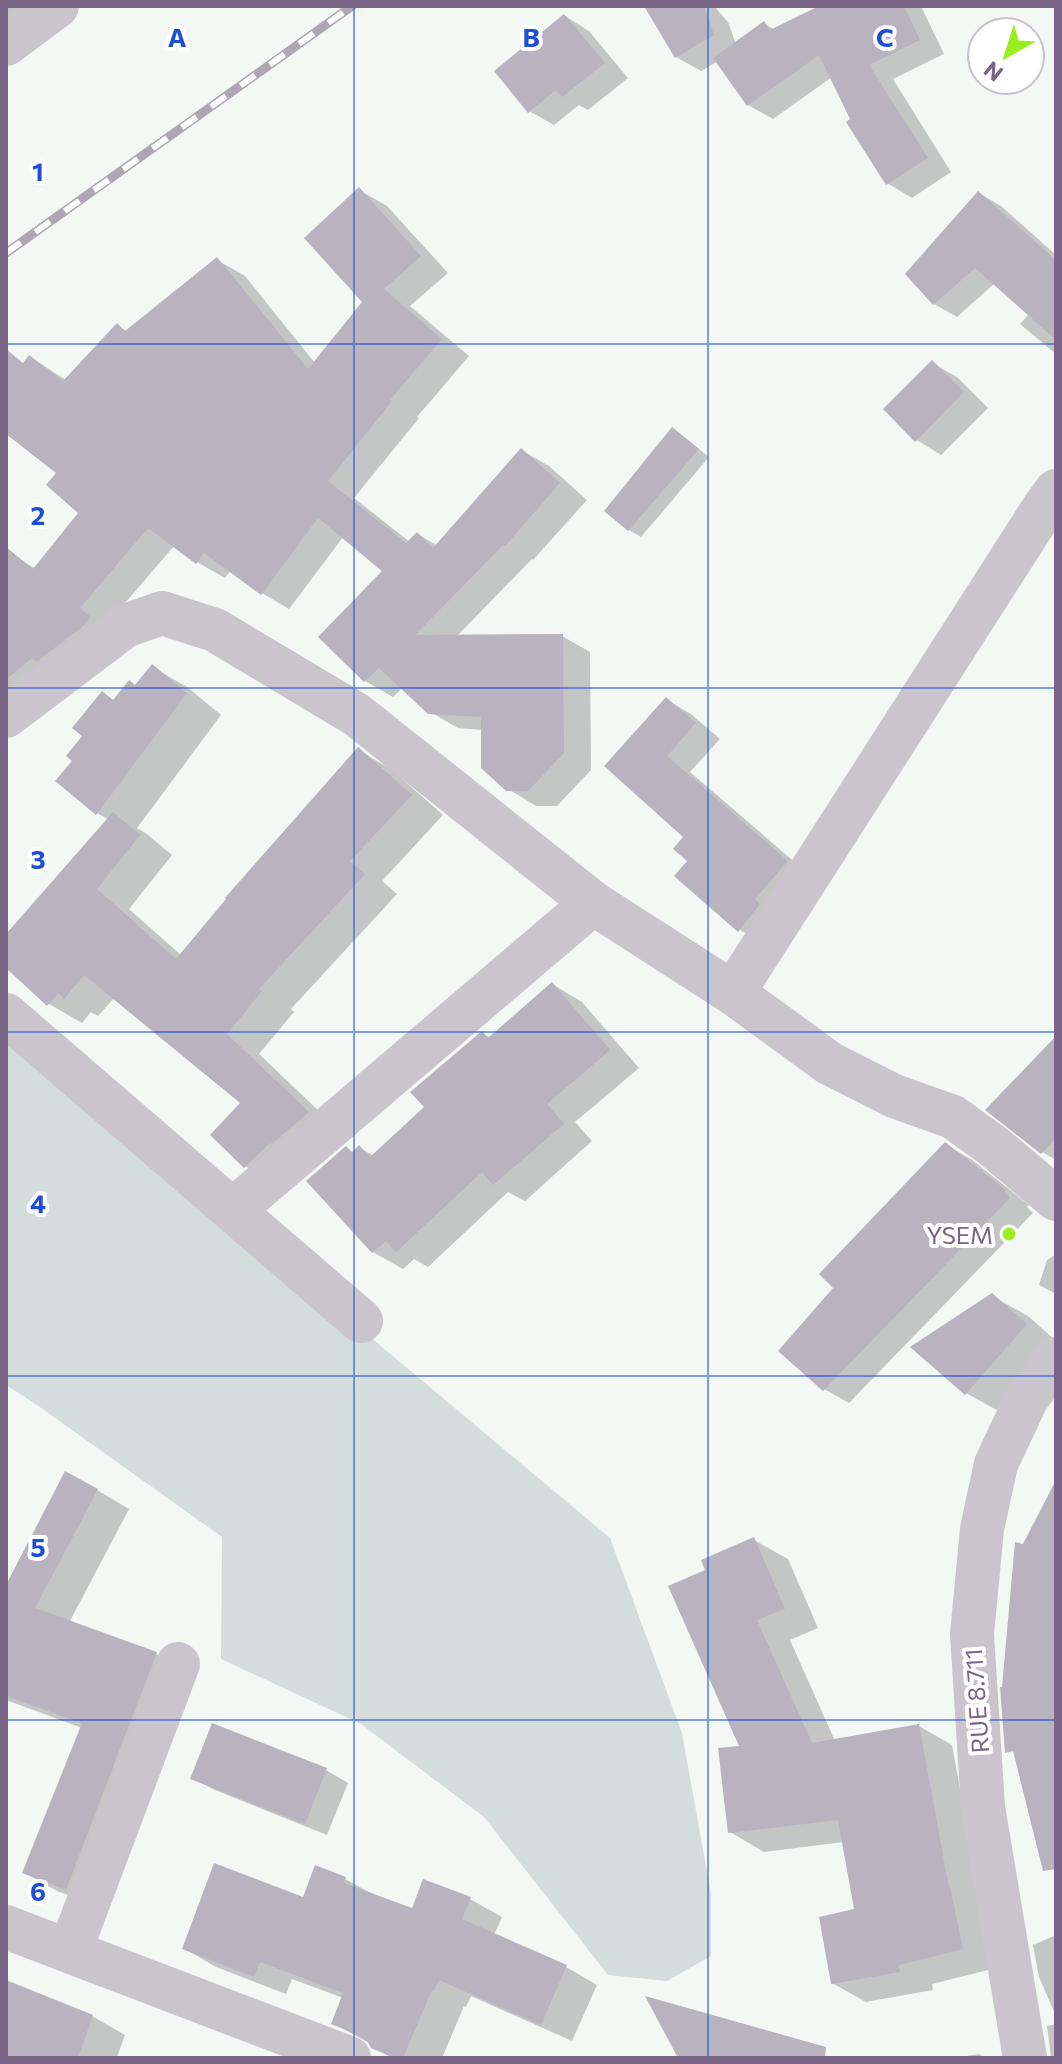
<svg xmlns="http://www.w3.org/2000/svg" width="1062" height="2064" viewBox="0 0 1062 2064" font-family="Commissioner,sans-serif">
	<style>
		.green { fill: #d3dddc }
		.shadow { fill: #0003 }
		.building { fill: #b9b2bf }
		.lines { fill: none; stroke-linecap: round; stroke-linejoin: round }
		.minor { stroke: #cac5cc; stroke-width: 44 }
		.rail-casing { stroke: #aea7b3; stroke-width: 9 }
		.rail { stroke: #fff; stroke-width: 6; stroke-dasharray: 18; stroke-linecap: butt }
		.grid { fill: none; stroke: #1d4ed8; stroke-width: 2; stroke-opacity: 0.55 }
		.poi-dot { fill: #9aee1e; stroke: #fff; stroke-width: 3 }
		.labels { text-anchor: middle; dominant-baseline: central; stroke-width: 8; stroke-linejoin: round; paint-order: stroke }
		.poi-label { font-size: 24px; fill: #7a6587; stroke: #fff; text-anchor: end }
		.street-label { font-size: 24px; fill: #7a6587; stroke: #fff }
		.grid-label { font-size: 26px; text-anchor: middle; font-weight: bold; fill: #1d4ed8; stroke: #fff; stroke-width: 8; stroke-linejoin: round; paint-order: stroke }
	</style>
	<rect width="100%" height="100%" fill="#f4f8f5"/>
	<!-- green -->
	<path class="green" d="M 6,1032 L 610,1538 L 682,1733 L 711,1894 L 711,1956 L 667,1981 L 608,1975 L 484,1817 L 361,1724 L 221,1659 L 222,1537 L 37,1405 L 6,1385 Z"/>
	<!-- shadow -->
	<g class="shadow">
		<path d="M 6,6 L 60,6 L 6,36 Z"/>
		<path d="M 649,6 L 714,6 L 728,22 L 736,44 L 765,24 L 775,30 L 824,6 L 921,6 L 944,54 L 893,79 L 951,172 L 912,198 L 887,183 L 832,77 L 773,119 L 748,105 L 718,61 L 701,71 L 676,57 Z"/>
		<path d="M 565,16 L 589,31 L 628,78 L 588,110 L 579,105 L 554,125 L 529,111 Z"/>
		<path d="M 359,190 L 387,206 L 448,273 L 410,306 L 469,356 L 417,417 L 419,418 L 354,498 L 410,542 L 418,534 L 438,546 L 521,450 L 549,466 L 587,500 L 533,560 L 532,559 L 456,637 L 562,636 L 590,652 L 591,770 L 557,806 L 536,806 L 508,789 L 483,730 L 458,728 L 430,712 L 403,687 L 393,697 L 365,681 L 321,637 L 385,571 L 343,537 L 289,609 L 262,593 L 231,570 L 225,578 L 197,562 L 175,545 L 106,625 L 6,719 L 6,571 L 17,558 L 36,569 L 81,512 L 59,472 L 6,431 L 6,378 L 24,365 L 30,357 L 66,380 L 117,325 L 128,332 L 217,260 L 245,276 L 315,363 L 365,302 Z"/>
		<path d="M 979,193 L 1001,206 L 1056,255 L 1048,266 L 1056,273 L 1056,354 L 1020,324 L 1029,314 L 995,283 L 957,317 L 934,304 Z"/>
		<path d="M 932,363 L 957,377 L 988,408 L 941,455 L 917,440 Z"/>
		<path d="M 672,430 L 684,437 L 709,457 L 641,537 L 629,530 L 607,511 Z"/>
		<path d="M 152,667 L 187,687 L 221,715 L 137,828 L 147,834 L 172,855 L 129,909 L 182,956 L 358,750 L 391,769 L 443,815 L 382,881 L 397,894 L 291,1009 L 294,1012 L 259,1054 L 341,1132 L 278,1185 L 245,1166 L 243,1103 L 114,998 L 98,1016 L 91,1012 L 82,1023 L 49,1004 L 6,944 L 6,937 L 109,820 L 97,813 L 58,781 L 75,761 L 102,693 L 115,701 L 136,686 Z"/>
		<path d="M 667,700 L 691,714 L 720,739 L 690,772 L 811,876 L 764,944 L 740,930 L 677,876 L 689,861 L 686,837 L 607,765 Z"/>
		<path d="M 552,984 L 582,1002 L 639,1068 L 575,1122 L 592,1141 L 525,1201 L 508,1192 L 428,1267 L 414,1259 L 403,1269 L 373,1252 L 354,1153 L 360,1148 L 374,1156 L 427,1107 L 482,1033 L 491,1038 Z"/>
		<path d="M 1056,1039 L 1056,1160 L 1042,1152 Z"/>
		<path d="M 946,1145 L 971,1159 L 1029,1205 L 1027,1207 L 1033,1213 L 849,1403 L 824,1389 L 836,1288 Z"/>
		<path d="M 1056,1254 L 1056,1294 L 1039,1285 L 1047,1260 Z"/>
		<path d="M 992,1296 L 1028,1316 L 1056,1341 L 1002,1413 L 966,1393 Z"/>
		<path d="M 97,1490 L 129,1509 L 69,1623 L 156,1654 L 188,1673 L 99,1907 L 57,1891 L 25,1873 L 82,1728 L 6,1700 L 6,1584 L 8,1585 Z"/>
		<path d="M 754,1540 L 788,1559 L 818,1628 L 790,1640 L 835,1741 L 919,1726 L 952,1745 L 982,1908 L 996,1968 L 932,1984 L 933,1990 L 866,2002 L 832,1983 L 856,1911 L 844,1842 L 764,1852 L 730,1832 L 742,1748 L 708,1571 Z"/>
		<path d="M 213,1726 L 326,1770 L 348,1783 L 327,1835 L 215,1790 L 193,1778 Z"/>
		<path d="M 345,1879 L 378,1897 L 413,1911 L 425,1882 L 470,1899 L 502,1917 L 494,1935 L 566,1967 L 597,1985 L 572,2041 L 471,1996 L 466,2007 L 464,2006 L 442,2058 L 392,2058 L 373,2047 L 371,2044 L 334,2024 L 343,1998 L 292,1979 L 286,1994 L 216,1967 L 185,1949 L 305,1899 Z"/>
		<path d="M 1056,1935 L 1056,2016 L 1039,1977 L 1033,1945 Z"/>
		<path d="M 6,1982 L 92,2016 L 125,2035 L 117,2057 L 121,2058 L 6,2058 Z"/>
		<path d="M 1056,2024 L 1056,2058 L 1051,2058 L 1047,2026 Z"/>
		<path d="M 979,2054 L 986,2058 L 954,2058 Z"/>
	</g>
	<!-- building -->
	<g class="building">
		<path d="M 644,6 L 704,6 L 714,35 L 675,58 Z"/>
		<path d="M 819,6 L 904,6 L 920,40 L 869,65 L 928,158 L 886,185 L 846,122 L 850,119 L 819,55 L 747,106 L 713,58 L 764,21 L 770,30 Z"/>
		<path d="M 564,14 L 605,63 L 562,97 L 556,90 L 528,113 L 494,71 Z"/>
		<path d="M 359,187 L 421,256 L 384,289 L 442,339 L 390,400 L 392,401 L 328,481 L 406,543 L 417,532 L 433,548 L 521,448 L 560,483 L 505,546 L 503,545 L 415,635 L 563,634 L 564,753 L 528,791 L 506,791 L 481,768 L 481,717 L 428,714 L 379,668 L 364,682 L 318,637 L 382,571 L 318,518 L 261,595 L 204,553 L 196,564 L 148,528 L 80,608 L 91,617 L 82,627 L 36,662 L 32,658 L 6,680 L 6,547 L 33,569 L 78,513 L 46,485 L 56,473 L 6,434 L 6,349 L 23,363 L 29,355 L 63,381 L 117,323 L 125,331 L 217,257 L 308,369 L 362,302 L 304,238 Z"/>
		<path d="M 978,191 L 1056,260 L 1056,340 L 975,268 L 933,305 L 905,274 Z"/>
		<path d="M 932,360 L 964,392 L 915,442 L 883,409 Z"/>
		<path d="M 672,427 L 699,449 L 628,531 L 604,511 Z"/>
		<path d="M 152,664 L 187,693 L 96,815 L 55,781 L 72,761 L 66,756 L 82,736 L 72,728 L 102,691 L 113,700 L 129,680 L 135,685 Z"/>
		<path d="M 666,697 L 696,723 L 667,756 L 788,861 L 755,899 L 760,904 L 738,932 L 674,876 L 687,861 L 673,849 L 683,837 L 604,766 Z"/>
		<path d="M 358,747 L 412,795 L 350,861 L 365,874 L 259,989 L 262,991 L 227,1034 L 309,1112 L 272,1144 L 270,1143 L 244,1168 L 210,1135 L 240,1103 L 84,975 L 64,999 L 58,993 L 47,1006 L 6,968 L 6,934 L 113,812 L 140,835 L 97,889 L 176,959 L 226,899 L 225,898 Z"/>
		<path d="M 552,982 L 610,1050 L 547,1104 L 564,1124 L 493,1185 L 482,1172 L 396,1252 L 386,1241 L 372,1253 L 306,1181 L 346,1146 L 352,1152 L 359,1145 L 370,1157 L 424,1107 L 410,1092 L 482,1031 L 488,1038 Z"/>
		<path d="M 1056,1036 L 1056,1138 L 1041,1154 L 985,1110 Z"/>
		<path d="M 945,1142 L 1006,1190 L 1004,1192 L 1010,1198 L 823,1391 L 778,1351 L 833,1288 L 819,1274 Z"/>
		<path d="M 992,1293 L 1027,1324 L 965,1395 L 910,1347 Z"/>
		<path d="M 65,1471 L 98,1489 L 35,1608 L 157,1652 L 66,1890 L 22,1873 L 82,1723 L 6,1696 L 6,1585 Z"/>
		<path d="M 1056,1480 L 1056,1869 L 1043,1871 L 1013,1751 L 1005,1753 L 1000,1687 L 1002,1687 L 1015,1542 L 1023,1544 Z"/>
		<path d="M 754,1537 L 785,1609 L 757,1620 L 812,1743 L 919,1724 L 949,1888 L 950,1887 L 963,1949 L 899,1965 L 900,1972 L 831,1984 L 819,1917 L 854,1909 L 838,1820 L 728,1833 L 718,1748 L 739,1746 L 668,1586 L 705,1570 L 701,1560 Z"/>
		<path d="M 212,1723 L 327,1768 L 305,1824 L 190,1779 Z"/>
		<path d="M 214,1863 L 303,1897 L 315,1865 L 346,1877 L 344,1883 L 412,1908 L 423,1879 L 471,1897 L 462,1919 L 567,1965 L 541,2025 L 439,1980 L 434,1990 L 432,1990 L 403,2058 L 394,2058 L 371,2048 L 368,2042 L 358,2035 L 331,2024 L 343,1993 L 260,1962 L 254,1977 L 182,1949 Z"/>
		<path d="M 6,1980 L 93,2015 L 78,2058 L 6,2058 Z"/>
		<path d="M 645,1996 L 826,2047 L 825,2058 L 678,2058 Z"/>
	</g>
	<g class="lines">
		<!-- minor -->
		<g class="minor">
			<path d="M 6,44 L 57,6"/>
			<path d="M 6,716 L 125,626 L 162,613 L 215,630 L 357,715 L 593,903 L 733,993 L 829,1063 L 894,1096 L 953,1117 L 993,1146 L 1056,1199"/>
			<path d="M 733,993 L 1043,509 L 1056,491"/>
			<path d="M 6,1015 L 361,1321"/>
			<path d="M 233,1210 L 593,903"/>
			<path d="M 6,1927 L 349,2058"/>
			<path d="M 70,1951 L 178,1664"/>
			<path d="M 1025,2058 L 983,1807 L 972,1634 L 982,1529 L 996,1464 L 1027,1398 L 1056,1359"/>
		</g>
		<defs>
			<path id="rail" d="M 6,253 L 352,6"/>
		</defs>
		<!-- rail casing -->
		<use href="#rail" class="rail-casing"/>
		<!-- rail -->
		<use href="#rail" class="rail"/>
	</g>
	<!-- grid -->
	<path class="grid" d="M 354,6 L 354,2058M 708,6 L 708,2058M 6,344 L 1056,344M 6,688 L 1056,688M 6,1032 L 1056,1032M 6,1376 L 1056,1376M 6,1720 L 1056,1720"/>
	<!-- markers -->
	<circle class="poi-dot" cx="1009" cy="1234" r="8"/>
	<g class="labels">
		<!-- poi labels -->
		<g class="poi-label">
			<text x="993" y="1234">YSEM</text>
		</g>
		<!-- street labels -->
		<g class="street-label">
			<text transform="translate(976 1701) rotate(-94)">RUE 8.711</text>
		</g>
	</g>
	<g class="grid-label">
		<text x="177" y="47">A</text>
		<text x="531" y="47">B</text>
		<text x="885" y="47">C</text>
		<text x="38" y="181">1</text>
		<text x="38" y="525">2</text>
		<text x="38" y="869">3</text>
		<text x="38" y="1213">4</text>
		<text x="38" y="1557">5</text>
		<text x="38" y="1901">6</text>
	</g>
	<!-- border -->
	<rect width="1062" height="2064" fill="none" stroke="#7a6587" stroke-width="16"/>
	<!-- north arrow -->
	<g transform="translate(1006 56) rotate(219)"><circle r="38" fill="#ffffff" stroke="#cac1cf" stroke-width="2"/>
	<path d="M0-6L14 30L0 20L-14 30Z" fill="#9aee1e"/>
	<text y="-12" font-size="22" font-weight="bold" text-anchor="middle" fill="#7a6587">N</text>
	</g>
</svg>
